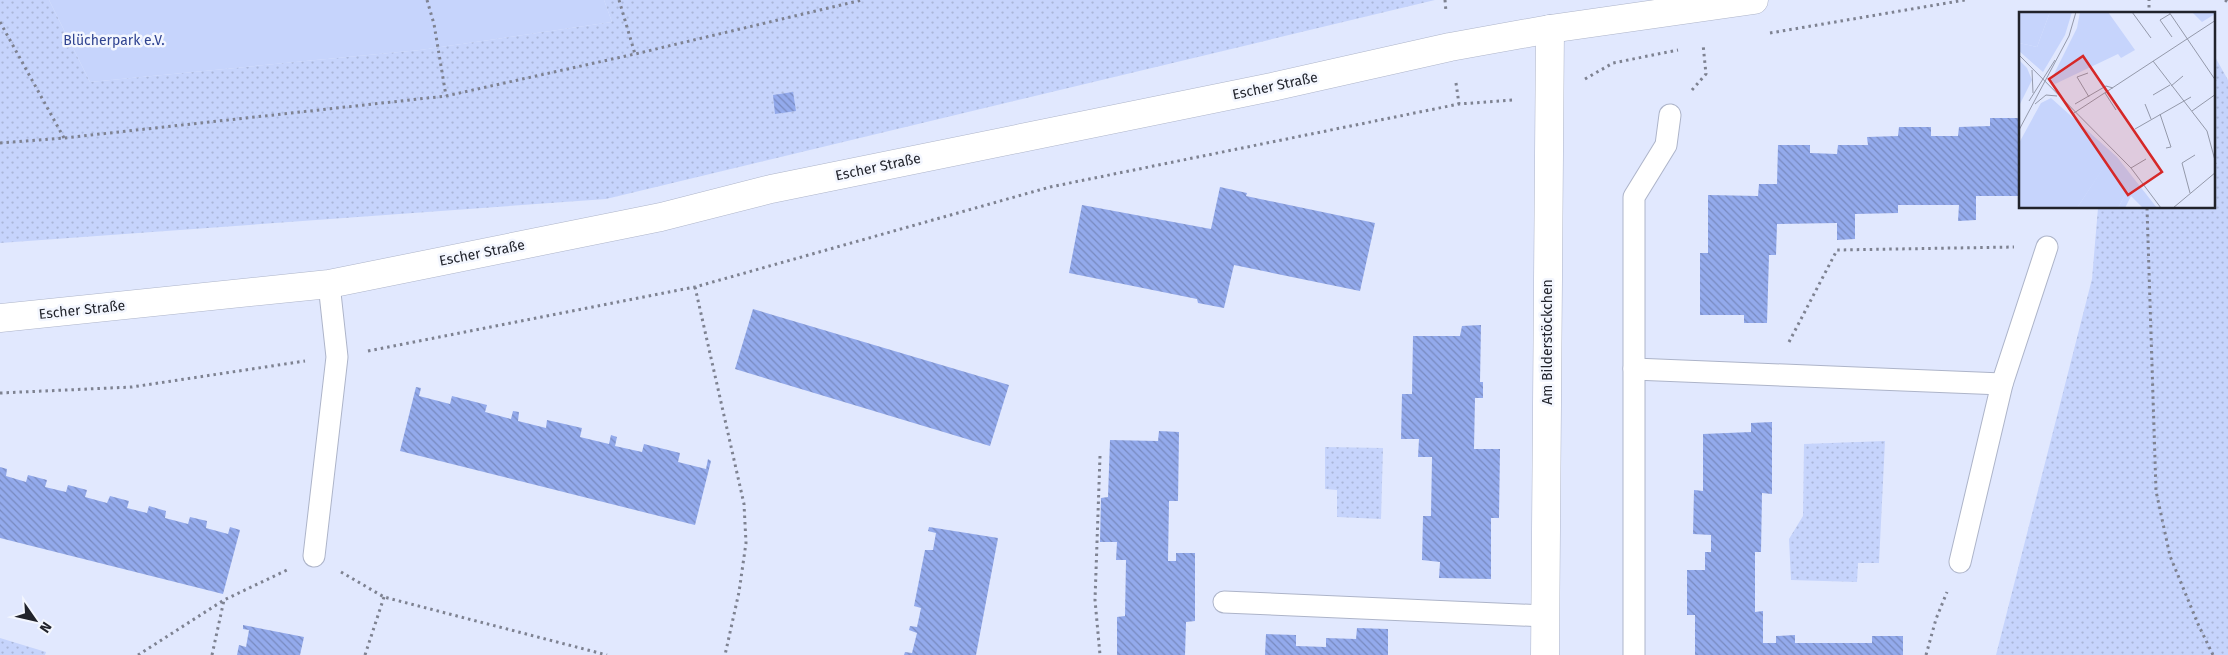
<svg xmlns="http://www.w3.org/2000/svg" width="2228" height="655" viewBox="0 0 2228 655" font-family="'Fira Sans',sans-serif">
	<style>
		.green { fill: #c6d4fc }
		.park { fill: url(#park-dots) }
		.building { fill: url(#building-back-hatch) }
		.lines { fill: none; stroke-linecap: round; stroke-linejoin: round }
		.service-casing { stroke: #adb4c9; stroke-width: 23 }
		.tertiary-casing { stroke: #adb4c9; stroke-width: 29 }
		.path { stroke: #7e8291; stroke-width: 3; stroke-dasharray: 2.5 4; stroke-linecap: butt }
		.service { stroke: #fff; stroke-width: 21 }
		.tertiary { stroke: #fff; stroke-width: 28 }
		.labels { text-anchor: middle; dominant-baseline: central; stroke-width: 5; stroke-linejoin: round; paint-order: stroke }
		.park-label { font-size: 14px; fill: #304491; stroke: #f3f6fe }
		.street-label { font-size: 14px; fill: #21232b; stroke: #f3f6fe }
		.inset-road { fill: none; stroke: #9499aa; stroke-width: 1 }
		.view { fill: #d62828; fill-opacity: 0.15; stroke: #d62828; stroke-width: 2.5 }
		.inset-edge { fill: none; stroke: #21232b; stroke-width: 2.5 }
	</style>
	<defs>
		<pattern id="park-dots" width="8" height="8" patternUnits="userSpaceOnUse" patternTransform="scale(1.25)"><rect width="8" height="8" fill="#c6d4fc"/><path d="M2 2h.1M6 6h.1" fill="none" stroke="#aab6d8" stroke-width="1.8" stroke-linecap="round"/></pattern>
		<pattern id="building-back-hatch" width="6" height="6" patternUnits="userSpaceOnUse" patternTransform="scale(1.25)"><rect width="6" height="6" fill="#93aaec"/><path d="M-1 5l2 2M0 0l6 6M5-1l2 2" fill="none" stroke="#788abf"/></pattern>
	</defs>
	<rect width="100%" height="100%" fill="#e1e8fe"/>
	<!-- green -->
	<path class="green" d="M 49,0 L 604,0 L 612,22 L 420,50 L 90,82 Z"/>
	<!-- park -->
	<g class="park">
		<path d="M 0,0 L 49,0 L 90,82 L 420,50 L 612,22 L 604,0 L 1435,0 L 606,199 L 0,243 Z"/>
		<path d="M 2214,55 L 2228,80 L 2228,655 L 1996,655 L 2092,279 L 2098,208 L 2214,208 Z"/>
		<path d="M 1885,441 L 1879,563 L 1858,563 L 1857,582 L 1791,580 L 1789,539 L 1803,516 L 1804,444 Z"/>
		<path d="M 1325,447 L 1383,448 L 1381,519 L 1337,517 L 1337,490 L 1325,489 Z"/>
		<path d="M 0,638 L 46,652 L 45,655 L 0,655 Z"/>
	</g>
	<!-- building -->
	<g class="building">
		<path d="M 793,92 L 796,111 L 775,114 L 773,95 Z"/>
		<path d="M 1990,118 L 2020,118 L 2020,196 L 1976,196 L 1976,220 L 1958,221 L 1959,205 L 1898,205 L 1898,213 L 1855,214 L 1855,239 L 1837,240 L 1837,223 L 1777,224 L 1776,255 L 1769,255 L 1767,323 L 1744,323 L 1744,315 L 1700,315 L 1700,253 L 1708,253 L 1708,195 L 1758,196 L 1759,184 L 1777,184 L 1778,145 L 1810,145 L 1810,153 L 1837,154 L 1838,145 L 1868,145 L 1867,137 L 1898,136 L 1899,127 L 1931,127 L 1931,136 L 1958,136 L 1959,127 L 1990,126 Z"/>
		<path d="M 1220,187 L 1247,193 L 1246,196 L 1375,223 L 1360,291 L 1234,265 L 1224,308 L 1198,303 L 1197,299 L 1069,273 L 1082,205 L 1211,229 Z"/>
		<path d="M 753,309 L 1009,385 L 990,446 L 735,369 Z"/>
		<path d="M 1481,325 L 1480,382 L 1483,382 L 1483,398 L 1475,398 L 1474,449 L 1500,449 L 1499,518 L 1491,518 L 1491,579 L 1439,578 L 1440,562 L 1422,560 L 1423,516 L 1431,516 L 1432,457 L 1418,457 L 1419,439 L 1401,439 L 1402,394 L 1412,394 L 1413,336 L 1460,336 L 1462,326 Z"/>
		<path d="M 416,387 L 421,388 L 419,396 L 450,404 L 452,396 L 487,405 L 485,412 L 511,419 L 513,411 L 519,412 L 518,421 L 546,428 L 547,420 L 582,428 L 580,437 L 609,444 L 611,435 L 617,437 L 615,446 L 642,452 L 644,444 L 680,453 L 678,462 L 706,469 L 708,459 L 711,461 L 695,525 L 400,451 Z"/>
		<path d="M 1772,422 L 1772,494 L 1762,493 L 1761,552 L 1755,552 L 1755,612 L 1763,611 L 1763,643 L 1776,643 L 1776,636 L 1795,635 L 1795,643 L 1872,643 L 1872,636 L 1903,636 L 1903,655 L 1695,655 L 1695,615 L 1687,615 L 1687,570 L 1705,570 L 1705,552 L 1711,552 L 1711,535 L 1693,534 L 1694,490 L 1703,491 L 1703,434 L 1751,432 L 1751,423 Z"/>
		<path d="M 1159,431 L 1179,432 L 1178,501 L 1169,501 L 1168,561 L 1176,561 L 1176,553 L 1195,553 L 1195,621 L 1186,622 L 1185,655 L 1117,655 L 1117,617 L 1125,616 L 1126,560 L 1116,560 L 1117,542 L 1100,542 L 1101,498 L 1108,497 L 1110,440 L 1158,441 Z"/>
		<path d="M 0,467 L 7,469 L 6,476 L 26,482 L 28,475 L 47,480 L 45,487 L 66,492 L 68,485 L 87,490 L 85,497 L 107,503 L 110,496 L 129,501 L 127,508 L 147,513 L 149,506 L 166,511 L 165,518 L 188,524 L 190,517 L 207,521 L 206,528 L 228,534 L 230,527 L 240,530 L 223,594 L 0,538 Z"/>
		<path d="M 929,527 L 998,538 L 976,655 L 904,655 L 905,652 L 912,653 L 917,633 L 909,630 L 910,626 L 917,627 L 921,608 L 914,606 L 925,550 L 933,550 L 936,533 L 928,531 Z"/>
		<path d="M 243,625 L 304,637 L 300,655 L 237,655 L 239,645 L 246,647 L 249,630 L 243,629 Z"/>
		<path d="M 1357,628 L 1388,629 L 1388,655 L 1265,655 L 1266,634 L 1296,635 L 1296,646 L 1326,647 L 1326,638 L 1356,639 Z"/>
	</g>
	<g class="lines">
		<defs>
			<g id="service">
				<path d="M 1634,369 L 2002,384 L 1960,562"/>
				<path d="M 2002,384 L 2047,247"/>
				<path d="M 314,556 L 337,357 L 329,284"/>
				<path d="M 1224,602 L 1545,616"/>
				<path d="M 1634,655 L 1634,197 L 1666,145 L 1670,115"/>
			</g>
			<g id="tertiary">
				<path d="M 0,318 L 329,284 L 661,217 L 771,189 L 1272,87 L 1450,47 L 1550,29 L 1754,0"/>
				<path d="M 1545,655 L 1550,29"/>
			</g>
		</defs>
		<!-- service casing -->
		<use href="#service" class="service-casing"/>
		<!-- tertiary casing -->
		<use href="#tertiary" class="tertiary-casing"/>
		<!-- path -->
		<g class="path">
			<path d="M 427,0 L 434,24 L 446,96"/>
			<path d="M 619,0 L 635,54"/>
			<path d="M 1445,0 L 1446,12"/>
			<path d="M 2225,0 L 2228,2"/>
			<path d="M 2149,14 L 2149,0"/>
			<path d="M 0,22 L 64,138"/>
			<path d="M 1770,33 L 1965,0"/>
			<path d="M 1585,79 L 1613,63 L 1678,50"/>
			<path d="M 1456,83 L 1459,104"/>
			<path d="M 1692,90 L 1706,74 L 1703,44"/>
			<path d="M 0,143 L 64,138 L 446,96 L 635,54 L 862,0"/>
			<path d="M 2147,208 L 2156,491 L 2170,556 L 2198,624 L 2213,655"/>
			<path d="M 695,287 L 744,504 L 746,543 L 739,592 L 725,655"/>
			<path d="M 1789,342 L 1837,250 L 2014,247"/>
			<path d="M 368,351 L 695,287 L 1050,187 L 1459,104 L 1513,100"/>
			<path d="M 0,393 L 132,387 L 305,361"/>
			<path d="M 1100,456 L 1095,600 L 1100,655"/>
			<path d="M 341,572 L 384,597 L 607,655"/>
			<path d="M 138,655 L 224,600 L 287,570"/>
			<path d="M 212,655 L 224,600"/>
			<path d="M 365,655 L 384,597"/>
			<path d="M 1926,655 L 1936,619 L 1947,592"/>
		</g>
		<!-- service -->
		<use href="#service" class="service"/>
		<!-- tertiary -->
		<use href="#tertiary" class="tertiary"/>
	</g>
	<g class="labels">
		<!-- park labels -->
		<g class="park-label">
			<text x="114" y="40">Blücherpark e.V.</text>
		</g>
		<!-- street labels -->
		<g class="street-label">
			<text transform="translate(1275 86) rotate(-12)">Escher Straße</text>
			<text transform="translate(878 167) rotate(-12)">Escher Straße</text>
			<text transform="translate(482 253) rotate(-11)">Escher Straße</text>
			<text transform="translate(82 310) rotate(-6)">Escher Straße</text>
			<text transform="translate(1547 342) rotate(-90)">Am Bilderstöckchen</text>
		</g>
	</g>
	<!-- overview -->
	<g transform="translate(2019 12)">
		<rect width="196" height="196" fill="#e1e8fe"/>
		<path d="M 88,150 L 110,176 L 99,196 L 58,196 Z" fill="#c6d4fc"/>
		<path d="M 31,0 L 53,0 L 46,23 L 24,60 L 0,39 L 0,31 L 18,35 ZM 0,48 L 8,56 L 13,68 L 0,94 Z" fill="#c6d4fc"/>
		<path d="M 0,0 L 31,0 L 18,35 L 0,31 ZM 61,0 L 89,0 L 116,38 L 102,46 L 99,42 L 36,72 L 32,68 L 58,16 ZM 173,0 L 195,0 L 196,2 L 183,10 ZM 32,86 L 98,145 L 138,196 L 124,196 L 112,184 L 106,196 L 99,196 L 110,176 L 88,151 L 58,196 L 0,196 L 0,131 L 22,91 Z" fill="#c6d4fc"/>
		<path class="inset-road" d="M 113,0 L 132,26M 150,0 L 197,69M 151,2 L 141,8 L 153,25M 0,43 L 112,156 L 142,196M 134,49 L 188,119 L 197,152M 13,58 L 14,81M 69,61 L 58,65 L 70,85M 152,74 L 164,64M 86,81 L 97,98M 134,83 L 151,73M 10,89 L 36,48M 16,92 L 27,83 L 38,84M 56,92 L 87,74 L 94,76M 126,92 L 132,107M 173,99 L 197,82M 55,101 L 197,8M 141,102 L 152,135 L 147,136M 116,117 L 172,85M 0,118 L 50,24 L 57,0M 112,156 L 127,147M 171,181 L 163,151 L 176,143M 154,196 L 197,160"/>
		<path class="view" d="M 64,44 L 143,160 L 109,183 L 30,67 Z"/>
		<rect width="196" height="196" class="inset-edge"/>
	</g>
	<!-- north arrow -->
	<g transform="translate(35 620) rotate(124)" stroke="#f3f6fe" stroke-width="4" paint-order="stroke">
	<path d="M0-4L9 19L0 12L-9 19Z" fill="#21232b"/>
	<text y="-8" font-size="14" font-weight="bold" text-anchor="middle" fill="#21232b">N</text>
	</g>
</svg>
